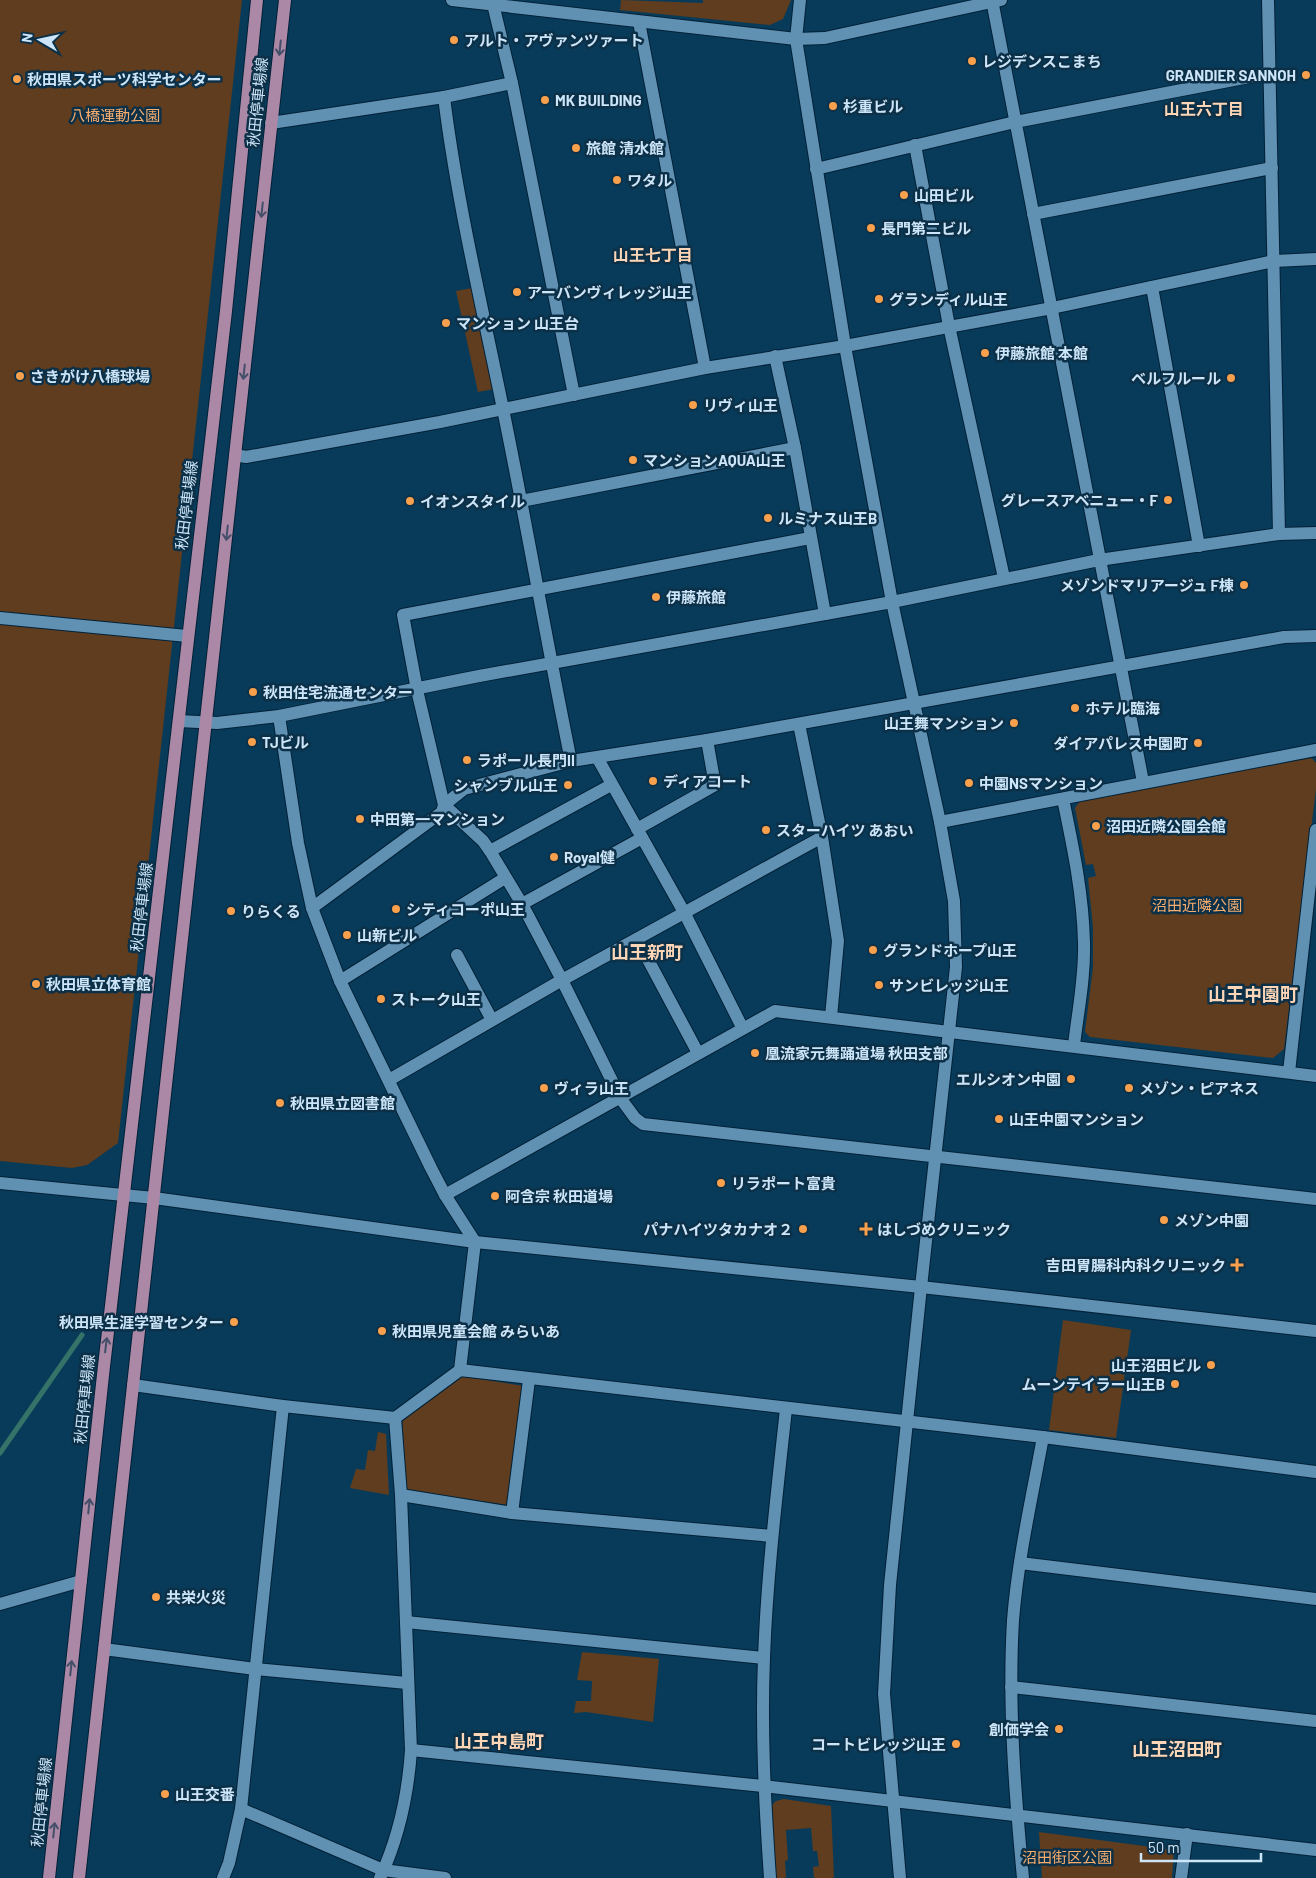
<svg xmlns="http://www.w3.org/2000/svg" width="1316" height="1878" viewBox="0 0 1316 1878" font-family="Barlow,'Noto Sans JP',sans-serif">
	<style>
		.green { fill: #5f3d1e }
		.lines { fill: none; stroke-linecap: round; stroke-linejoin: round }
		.stream { stroke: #357369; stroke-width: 5 }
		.minor-casing { stroke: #002137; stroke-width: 14 }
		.tertiary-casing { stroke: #002137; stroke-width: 14 }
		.primary-casing { stroke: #002137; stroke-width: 14 }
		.minor { stroke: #6090b2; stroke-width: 12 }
		.tertiary { stroke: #6090b2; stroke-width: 12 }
		.primary { stroke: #ac88a7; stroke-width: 12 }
		.oneway { stroke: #444f69 }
		.poi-dot { fill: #f9a04c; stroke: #0c3047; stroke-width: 2 }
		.labels { text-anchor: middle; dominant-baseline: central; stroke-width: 5; stroke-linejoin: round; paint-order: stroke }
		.poi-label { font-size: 15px; font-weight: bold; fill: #cde5f8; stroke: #0c3047; text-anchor: start }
		.street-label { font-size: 15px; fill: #cde5f8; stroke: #0c3047 }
		.park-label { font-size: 15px; fill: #f7ad6e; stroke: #0c3047 }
		.neighbourhood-label { font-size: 16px; font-weight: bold; fill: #fdd6b7; stroke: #0c3047 }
		.quarter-label { font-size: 18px; font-weight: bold; fill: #fdd6b7; stroke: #0c3047 }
	</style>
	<rect width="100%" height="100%" fill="#083b59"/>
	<!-- green -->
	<g class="green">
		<path d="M 0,0 L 242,0 L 118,1143 L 87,1165 L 72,1168 L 0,1161 Z"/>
		<path d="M 621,0 L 703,3 L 703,0 L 791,0 L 783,19 L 770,25 L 620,10 Z"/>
		<path d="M 472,288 L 494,389 L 478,392 L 456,291 Z"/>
		<path d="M 1309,755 L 1316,763 L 1316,789 L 1284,1049 L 1273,1058 L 1090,1037 L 1085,1032 L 1093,967 L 1093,928 L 1088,878 L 1096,876 L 1093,864 L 1086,865 L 1075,808 L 1081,800 Z"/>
		<path d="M 1063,1320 L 1131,1330 L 1116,1438 L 1049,1430 Z"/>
		<path d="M 461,1376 L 524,1386 L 508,1505 L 407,1490 L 402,1417 Z"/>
		<path d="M 378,1432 L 386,1434 L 389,1495 L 350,1488 L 356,1469 L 365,1470 L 368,1450 L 375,1451 Z"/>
		<path d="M 582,1652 L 659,1659 L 653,1722 L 586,1712 L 574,1713 L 576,1701 L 591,1701 L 592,1681 L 577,1680 Z"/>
		<path d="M 784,1799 L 831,1806 L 834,1878 L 814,1878 L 813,1867 L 819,1866 L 817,1851 L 813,1851 L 811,1828 L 786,1830 L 788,1860 L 785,1861 L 786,1878 L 775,1878 L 771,1806 L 776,1801 Z"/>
		<path d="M 1039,1832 L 1174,1850 L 1172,1878 L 1042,1878 Z"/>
	</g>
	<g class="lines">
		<!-- stream -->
		<path class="stream" d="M 0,1453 L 82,1335"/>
		<defs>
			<g id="minor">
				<path d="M 992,0 L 1143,782"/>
				<path d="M 493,4 L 512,83 L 444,97 C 457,202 482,306 503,409 C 527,526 547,644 571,761"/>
				<path d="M 639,22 L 705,368"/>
				<path d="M 512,83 L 574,395"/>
				<path d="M 271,123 L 444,97"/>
				<path d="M 915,145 L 949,326 L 1004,578"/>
				<path d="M 816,169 L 1015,122 L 1270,73"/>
				<path d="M 1033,214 L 1272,168"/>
				<path d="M 1152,287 L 1199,546"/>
				<path d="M 775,356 L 795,448 L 825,614"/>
				<path d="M 235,455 L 246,457 L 440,422 L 705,368 L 845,346 L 1052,308 L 1274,261 L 1316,259"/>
				<path d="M 521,501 L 795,448"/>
				<path d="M 0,618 L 187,636"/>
				<path d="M 279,716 L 298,843 L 312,908 L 340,981 L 431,1168 L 445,1195 L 475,1242 L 460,1370"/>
				<path d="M 799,724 L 822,837 L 838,941 L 831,1017"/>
				<path d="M 598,759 L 685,914 L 742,1027"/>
				<path d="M 1063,799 C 1073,847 1083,894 1084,943 C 1085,977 1078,1011 1074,1045"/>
				<path d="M 444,805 L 483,841 L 490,851 L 522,904 L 562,980 L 621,1099 L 635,1118 L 643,1124 L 1316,1199"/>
				<path d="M 444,805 L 464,789 L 571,761 L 707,740 L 1284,637 L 1316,636"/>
				<path d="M 940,822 L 1316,750"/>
				<path d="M 637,829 L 715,785 L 707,740"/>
				<path d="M 490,851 L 611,785"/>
				<path d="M 522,904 L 642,838"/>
				<path d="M 312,908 L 442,812 L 444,805 L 417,690 L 403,615 L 810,538"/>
				<path d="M 637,939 L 698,1053"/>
				<path d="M 457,955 L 492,1020"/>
				<path d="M 340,981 L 505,878"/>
				<path d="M 1289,1072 L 1316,830"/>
				<path d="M 389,1080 L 562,980 L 822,837"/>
				<path d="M 445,1195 L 775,1011 L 1316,1076"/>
				<path d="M 133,1385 L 283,1406 L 395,1418 L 460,1370 L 1043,1437 L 1316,1472"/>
				<path d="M 401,1495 L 512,1513 L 772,1536"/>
				<path d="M 512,1513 L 529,1380"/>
				<path d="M 1020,1563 L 1316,1599"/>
				<path d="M 0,1604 L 81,1581"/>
				<path d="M 406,1622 L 764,1658"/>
				<path d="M 104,1649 L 255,1669 L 407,1683"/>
				<path d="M 1011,1687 L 1316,1721"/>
				<path d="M 411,1750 L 763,1786 L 1316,1850"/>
				<path d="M 241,1809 L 383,1870 L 445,1878"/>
				<path d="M 223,1878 L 229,1863 L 241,1809 L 283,1406"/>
				<path d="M 380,1878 C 399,1837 408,1795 411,1750 L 401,1495 L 395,1418"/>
				<path d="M 770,1878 C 765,1805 761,1732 764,1658 C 767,1575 777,1492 786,1409"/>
				<path d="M 900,1878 L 884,1694 L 890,1585 L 921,1287"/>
				<path d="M 1023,1878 C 1015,1793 1008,1706 1013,1620 C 1018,1558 1032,1497 1043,1437"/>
				<path d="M 1181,1878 L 1187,1834"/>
			</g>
			<g id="tertiary">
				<path d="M 452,0 L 796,39 L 825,38 L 1001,0"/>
				<path d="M 800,0 L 796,39 L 845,346 L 892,602 L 940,822 L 954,901 L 956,967 L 921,1287"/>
				<path d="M 1268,0 L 1279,534"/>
				<path d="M 179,721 L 217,723 L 279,716 L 479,676 L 892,602 L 1099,560 L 1279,534 L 1316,533"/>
				<path d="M 0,1183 L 154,1198 L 475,1242 L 921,1287 L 1316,1331"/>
			</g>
			<g id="primary">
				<path d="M 49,1878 L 103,1375 L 226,311 L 257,0"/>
				<path d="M 79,1878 L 285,0"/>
			</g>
		</defs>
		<!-- minor casing -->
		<use href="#minor" class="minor-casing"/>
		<!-- tertiary casing -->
		<use href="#tertiary" class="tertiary-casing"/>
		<!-- primary casing -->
		<use href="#primary" class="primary-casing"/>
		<!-- minor -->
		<use href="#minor" class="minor"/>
		<!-- tertiary -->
		<use href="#tertiary" class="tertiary"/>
		<!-- primary -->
		<use href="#primary" class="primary"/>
	</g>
	<!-- one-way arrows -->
	<defs><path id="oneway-shaft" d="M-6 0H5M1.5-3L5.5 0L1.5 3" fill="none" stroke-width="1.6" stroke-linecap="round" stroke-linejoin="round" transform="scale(1.25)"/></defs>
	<g class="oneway">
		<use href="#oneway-shaft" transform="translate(280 48) rotate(96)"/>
		<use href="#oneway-shaft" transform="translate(262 210) rotate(96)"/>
		<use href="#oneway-shaft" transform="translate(244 372) rotate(96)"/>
		<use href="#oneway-shaft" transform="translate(227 533) rotate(96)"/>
		<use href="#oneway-shaft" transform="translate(106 1345) rotate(-83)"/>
		<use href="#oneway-shaft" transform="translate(89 1506) rotate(-84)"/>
		<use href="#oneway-shaft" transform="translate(71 1668) rotate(-84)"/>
		<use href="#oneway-shaft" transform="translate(54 1830) rotate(-84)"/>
	</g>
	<!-- markers -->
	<g class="poi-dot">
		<circle cx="454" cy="40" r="5"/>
		<circle cx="972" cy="61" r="5"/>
		<circle cx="1306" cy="75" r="5"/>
		<circle cx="17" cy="79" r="5"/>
		<circle cx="545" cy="100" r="5"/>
		<circle cx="833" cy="106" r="5"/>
		<circle cx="576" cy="148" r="5"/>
		<circle cx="617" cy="180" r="5"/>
		<circle cx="904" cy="195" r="5"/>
		<circle cx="871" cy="228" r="5"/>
		<circle cx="517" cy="292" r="5"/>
		<circle cx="879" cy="299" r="5"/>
		<circle cx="446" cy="323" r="5"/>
		<circle cx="985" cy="353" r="5"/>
		<circle cx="20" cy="376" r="5"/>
		<circle cx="1231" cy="378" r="5"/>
		<circle cx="693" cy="405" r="5"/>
		<circle cx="633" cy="460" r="5"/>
		<circle cx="1168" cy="500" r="5"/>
		<circle cx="410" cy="501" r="5"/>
		<circle cx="768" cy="518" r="5"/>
		<circle cx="1244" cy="585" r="5"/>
		<circle cx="656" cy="597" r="5"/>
		<circle cx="253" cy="692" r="5"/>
		<circle cx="1075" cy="708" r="5"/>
		<circle cx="1014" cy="723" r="5"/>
		<circle cx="252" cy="742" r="5"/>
		<circle cx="1198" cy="743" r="5"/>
		<circle cx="467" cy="760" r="5"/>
		<circle cx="653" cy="781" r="5"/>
		<circle cx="969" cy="783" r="5"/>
		<circle cx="568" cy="785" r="5"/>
		<circle cx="360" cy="819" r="5"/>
		<circle cx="1096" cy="826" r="5"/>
		<circle cx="766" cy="830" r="5"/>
		<circle cx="554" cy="857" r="5"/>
		<circle cx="396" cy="909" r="5"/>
		<circle cx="231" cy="911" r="5"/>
		<circle cx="347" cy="935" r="5"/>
		<circle cx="873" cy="950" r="5"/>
		<circle cx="36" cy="984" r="5"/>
		<circle cx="879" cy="985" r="5"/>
		<circle cx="381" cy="999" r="5"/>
		<circle cx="755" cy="1053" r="5"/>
		<circle cx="1071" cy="1079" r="5"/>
		<circle cx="544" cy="1088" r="5"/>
		<circle cx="1129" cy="1088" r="5"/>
		<circle cx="280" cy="1103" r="5"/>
		<circle cx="999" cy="1119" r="5"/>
		<circle cx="721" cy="1183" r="5"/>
		<circle cx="495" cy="1196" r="5"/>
		<circle cx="1164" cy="1220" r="5"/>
		<circle cx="803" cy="1229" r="5"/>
		<path d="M863.5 1221.5h5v5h5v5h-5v5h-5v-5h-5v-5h5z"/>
		<path d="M1234.5 1257.5h5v5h5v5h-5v5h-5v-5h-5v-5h5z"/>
		<circle cx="234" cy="1322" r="5"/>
		<circle cx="382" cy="1331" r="5"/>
		<circle cx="1211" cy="1365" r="5"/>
		<circle cx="1175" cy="1384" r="5"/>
		<circle cx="156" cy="1597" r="5"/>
		<circle cx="1059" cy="1729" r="5"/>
		<circle cx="956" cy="1744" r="5"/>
		<circle cx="165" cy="1794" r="5"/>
	</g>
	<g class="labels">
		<!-- poi labels -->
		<g class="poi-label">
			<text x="464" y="40">アルト・アヴァンツァート</text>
			<text x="982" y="61">レジデンスこまち</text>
			<text x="1296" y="75" text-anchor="end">GRANDIER SANNOH</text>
			<text x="27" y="79">秋田県スポーツ科学センター</text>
			<text x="555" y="100">MK BUILDING</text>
			<text x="843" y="106">杉重ビル</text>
			<text x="586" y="148">旅館 清水館</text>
			<text x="627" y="180">ワタル</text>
			<text x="914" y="195">山田ビル</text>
			<text x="881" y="228">長門第二ビル</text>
			<text x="527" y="292">アーバンヴィレッジ山王</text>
			<text x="889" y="299">グランディル山王</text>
			<text x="456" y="323">マンション 山王台</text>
			<text x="995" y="353">伊藤旅館 本館</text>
			<text x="30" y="376">さきがけ八橋球場</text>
			<text x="1221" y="378" text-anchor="end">ベルフルール</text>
			<text x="703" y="405">リヴィ山王</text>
			<text x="643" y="460">マンションAQUA山王</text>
			<text x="1158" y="500" text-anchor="end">グレースアベニュー・F</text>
			<text x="420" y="501">イオンスタイル</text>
			<text x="778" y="518">ルミナス山王B</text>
			<text x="1234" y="585" text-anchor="end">メゾンドマリアージュ F棟</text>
			<text x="666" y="597">伊藤旅館</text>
			<text x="263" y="692">秋田住宅流通センター</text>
			<text x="1085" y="708">ホテル臨海</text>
			<text x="1004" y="723" text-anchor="end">山王舞マンション</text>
			<text x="262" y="742">TJビル</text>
			<text x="1188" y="743" text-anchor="end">ダイアパレス中園町</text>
			<text x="477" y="760">ラポール長門II</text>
			<text x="663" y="781">ディアコート</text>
			<text x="979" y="783">中園NSマンション</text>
			<text x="558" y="785" text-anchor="end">シャンブル山王</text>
			<text x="370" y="819">中田第一マンション</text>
			<text x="1106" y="826">沼田近隣公園会館</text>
			<text x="776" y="830">スターハイツ あおい</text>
			<text x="564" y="857">Royal健</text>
			<text x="406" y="909">シティコーポ山王</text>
			<text x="241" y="911">りらくる</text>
			<text x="357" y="935">山新ビル</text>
			<text x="883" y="950">グランドホープ山王</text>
			<text x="46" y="984">秋田県立体育館</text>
			<text x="889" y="985">サンビレッジ山王</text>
			<text x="391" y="999">ストーク山王</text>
			<text x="765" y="1053">凰流家元舞踊道場 秋田支部</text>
			<text x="1061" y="1079" text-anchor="end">エルシオン中園</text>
			<text x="554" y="1088">ヴィラ山王</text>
			<text x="1139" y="1088">メゾン・ピアネス</text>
			<text x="290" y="1103">秋田県立図書館</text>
			<text x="1009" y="1119">山王中園マンション</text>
			<text x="731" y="1183">リラポート富貴</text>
			<text x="505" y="1196">阿含宗 秋田道場</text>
			<text x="1174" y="1220">メゾン中園</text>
			<text x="793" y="1229" text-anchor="end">パナハイツタカナオ２</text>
			<text x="877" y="1229">はしづめクリニック</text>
			<text x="1226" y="1265" text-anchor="end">吉田胃腸科内科クリニック</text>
			<text x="224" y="1322" text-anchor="end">秋田県生涯学習センター</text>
			<text x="392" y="1331">秋田県児童会館 みらいあ</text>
			<text x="1201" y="1365" text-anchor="end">山王沼田ビル</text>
			<text x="1165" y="1384" text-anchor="end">ムーンテイラー山王B</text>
			<text x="166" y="1597">共栄火災</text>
			<text x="1049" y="1729" text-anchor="end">創価学会</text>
			<text x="946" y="1744" text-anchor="end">コートビレッジ山王</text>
			<text x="175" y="1794">山王交番</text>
		</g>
		<!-- street labels -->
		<g class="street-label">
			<text transform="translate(257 102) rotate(-84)">秋田停車場線</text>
			<text transform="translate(186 505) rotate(-83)">秋田停車場線</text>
			<text transform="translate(141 907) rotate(-83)">秋田停車場線</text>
			<text transform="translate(84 1399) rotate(-84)">秋田停車場線</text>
			<text transform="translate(41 1802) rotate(-84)">秋田停車場線</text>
		</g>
		<!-- park labels -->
		<g class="park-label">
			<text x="115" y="115">八橋運動公園</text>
			<text x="1197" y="905">沼田近隣公園</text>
			<text x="1067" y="1857">沼田街区公園</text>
		</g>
		<!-- neighbourhood labels -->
		<g class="neighbourhood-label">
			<text x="1204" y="108">山王六丁目</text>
			<text x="653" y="254">山王七丁目</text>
		</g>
		<!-- quarter labels -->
		<g class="quarter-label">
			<text x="647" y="952">山王新町</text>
			<text x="1253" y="994">山王中園町</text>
			<text x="499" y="1741">山王中島町</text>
			<text x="1177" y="1749">山王沼田町</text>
		</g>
	</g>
	<!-- north arrow -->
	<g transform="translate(40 40) rotate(279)" stroke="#0c3047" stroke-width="4" paint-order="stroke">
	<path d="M0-4L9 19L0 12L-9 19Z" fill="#cde5f8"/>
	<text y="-8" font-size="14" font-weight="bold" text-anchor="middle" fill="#cde5f8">N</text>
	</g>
	<!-- scale -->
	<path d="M1141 1853v8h120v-8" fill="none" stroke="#cde5f8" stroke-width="2.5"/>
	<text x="1148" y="1853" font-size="15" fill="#cde5f8" stroke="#0c3047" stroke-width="4" paint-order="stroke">50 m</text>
</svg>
